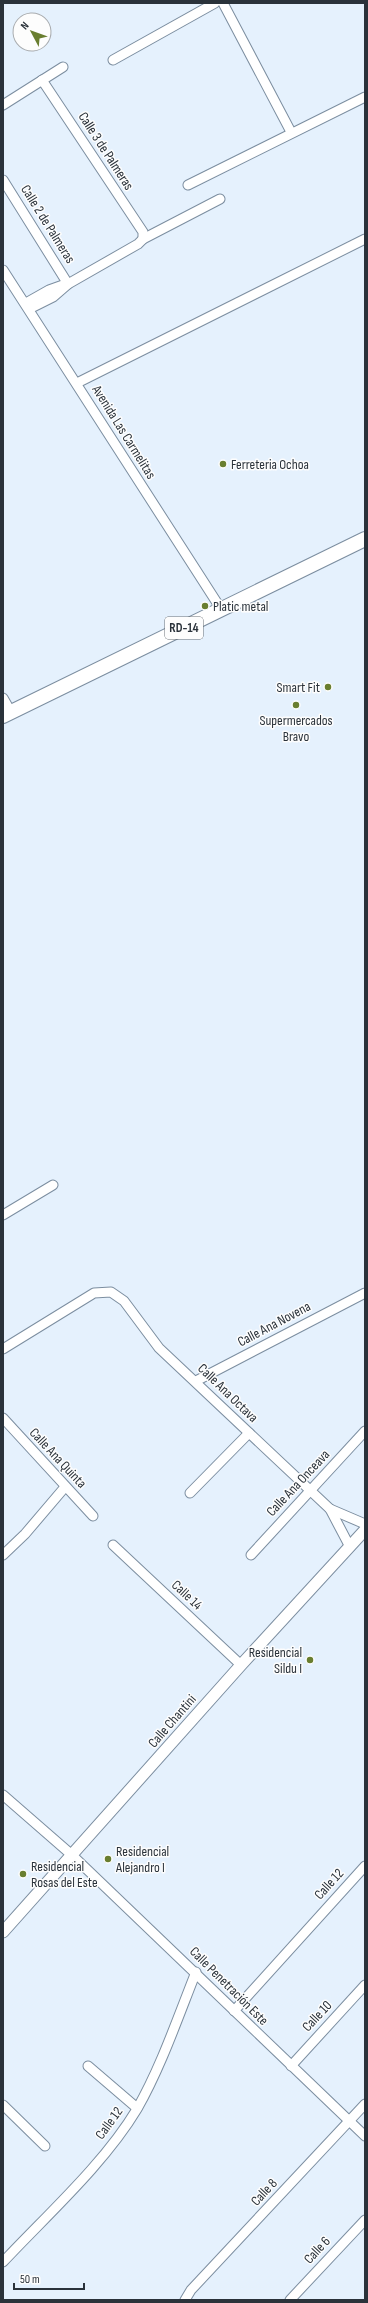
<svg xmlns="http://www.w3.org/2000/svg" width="368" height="2303" viewBox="0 0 368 2303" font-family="'Sofia Sans Condensed',sans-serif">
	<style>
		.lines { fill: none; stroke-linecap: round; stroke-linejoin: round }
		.minor-casing { stroke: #7c8ea0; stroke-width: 11 }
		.tertiary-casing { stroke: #7c8ea0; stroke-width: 13 }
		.primary-casing { stroke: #7c8ea0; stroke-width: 16 }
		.minor { stroke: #fff; stroke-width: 9 }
		.tertiary { stroke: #fff; stroke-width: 11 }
		.primary { stroke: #fff; stroke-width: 14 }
		.poi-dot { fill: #697e2f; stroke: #fdfdfd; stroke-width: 1.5 }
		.labels { text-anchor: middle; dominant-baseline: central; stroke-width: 3; stroke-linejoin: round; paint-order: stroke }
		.shield { fill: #fdfdfd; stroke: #696f74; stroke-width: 1 }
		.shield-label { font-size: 13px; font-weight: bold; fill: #2a323a }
		.street-label { font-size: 14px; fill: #2a323a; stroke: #fdfdfd }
		.poi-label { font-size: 14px; fill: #2a323a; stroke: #fdfdfd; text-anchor: start }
	</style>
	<rect width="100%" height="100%" fill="#e5f1fd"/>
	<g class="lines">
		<defs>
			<g id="minor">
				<path d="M 223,3 L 291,132"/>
				<path d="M 113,60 L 215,3"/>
				<path d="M 42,80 L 143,232 L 143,239"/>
				<path d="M 3,105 L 63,67"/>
				<path d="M 3,180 L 68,284"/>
				<path d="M 188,185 L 365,97"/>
				<path d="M 3,270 L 221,609"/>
				<path d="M 26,303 L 49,290 L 63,285"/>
				<path d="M 29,309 L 53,297 L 68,284 L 138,244 L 143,239 L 220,199"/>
				<path d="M 77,383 L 365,239"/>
				<path d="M 3,698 L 11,712"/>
				<path d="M 3,1215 L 53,1185"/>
				<path d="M 3,1349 L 94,1293 L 111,1292 L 124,1301 L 159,1348 L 330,1509 L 350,1547"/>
				<path d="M 196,1381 L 365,1293"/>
				<path d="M 3,1418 L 93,1516"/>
				<path d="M 190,1493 L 249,1433"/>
				<path d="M 330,1509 L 365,1524"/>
				<path d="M 113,1545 L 241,1665"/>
				<path d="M 3,1555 L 25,1534 L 65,1487"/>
				<path d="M 251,1555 L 365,1431"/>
				<path d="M 3,1795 L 73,1856 L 365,2136"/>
				<path d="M 234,2011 L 365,1866"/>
				<path d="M 88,2066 L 137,2108"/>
				<path d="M 291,2066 L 365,1985"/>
				<path d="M 3,2105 L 45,2146"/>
				<path d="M 3,2262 C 47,2215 104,2164 137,2109 C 161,2067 178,2017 196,1972"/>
				<path d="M 185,2300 L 191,2290 L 365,2104"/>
				<path d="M 290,2300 L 365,2220"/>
			</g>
			<path id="tertiary" d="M 3,1932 L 241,1665 L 365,1530"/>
			<path id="primary" d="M 3,716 L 365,539"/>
		</defs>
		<!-- minor casing -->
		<use href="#minor" class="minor-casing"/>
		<!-- tertiary casing -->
		<use href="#tertiary" class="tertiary-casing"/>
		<!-- primary casing -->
		<use href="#primary" class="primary-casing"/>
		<!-- minor -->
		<use href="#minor" class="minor"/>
		<!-- tertiary -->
		<use href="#tertiary" class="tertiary"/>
		<!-- primary -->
		<use href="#primary" class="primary"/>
	</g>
	<!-- markers -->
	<g class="poi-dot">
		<circle cx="223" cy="464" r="4"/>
		<circle cx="205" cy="606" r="4"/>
		<circle cx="328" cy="687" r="4"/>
		<circle cx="296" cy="705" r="4"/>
		<circle cx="310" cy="1660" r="4"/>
		<circle cx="108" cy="1859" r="4"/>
		<circle cx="23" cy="1874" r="4"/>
	</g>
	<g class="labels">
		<!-- shield labels -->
		<rect class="shield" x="165" y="617" width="38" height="22" rx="3"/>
		<g class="shield-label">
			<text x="184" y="628">RD-14</text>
		</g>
		<!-- street labels -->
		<g class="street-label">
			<text transform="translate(106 151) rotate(57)">Calle 3 de Palmeras</text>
			<text transform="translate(48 224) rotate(58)">Calle 2 de Palmeras</text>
			<text transform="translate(124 432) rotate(58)">Avenida Las Carmelitas</text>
			<text transform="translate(274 1324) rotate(-28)">Calle Ana Novena</text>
			<text transform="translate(228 1393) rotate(44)">Calle Ana Octava</text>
			<text transform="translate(58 1458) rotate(47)">Calle Ana Quinta</text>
			<text transform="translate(298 1483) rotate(-47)">Calle Ana Onceava</text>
			<text transform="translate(187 1595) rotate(43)">Calle 14</text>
			<text transform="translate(172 1721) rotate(-49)">Calle Chantini</text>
			<text transform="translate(329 1884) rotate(-48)">Calle 12</text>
			<text transform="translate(229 1986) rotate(45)">Calle Penetración Este</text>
			<text transform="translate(317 2016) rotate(-47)">Calle 10</text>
			<text transform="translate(109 2123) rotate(-54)">Calle 12</text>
			<text transform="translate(264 2192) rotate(-47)">Calle 8</text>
			<text transform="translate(317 2250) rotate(-47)">Calle 6</text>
		</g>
		<!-- poi labels -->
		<g class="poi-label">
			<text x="231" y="464">Ferreteria Ochoa</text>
			<text x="213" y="606">Platic metal</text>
			<text x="320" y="687" text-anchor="end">Smart Fit</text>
			<text x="296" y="720" text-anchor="middle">Supermercados<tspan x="296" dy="16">Bravo</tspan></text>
			<text x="302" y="1652" text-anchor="end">Residencial<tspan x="302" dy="16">Sildu I</tspan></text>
			<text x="116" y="1851">Residencial<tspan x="116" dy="16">Alejandro I</tspan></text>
			<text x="31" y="1866">Residencial<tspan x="31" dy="16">Rosas del Este</tspan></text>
		</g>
	</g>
	<!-- border -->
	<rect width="368" height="2303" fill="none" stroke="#2a323a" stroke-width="8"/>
	<!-- north arrow -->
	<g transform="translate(32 32) rotate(311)"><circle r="19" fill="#fdfdfd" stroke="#a9acaf"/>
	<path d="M0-3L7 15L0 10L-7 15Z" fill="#697e2f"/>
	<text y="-6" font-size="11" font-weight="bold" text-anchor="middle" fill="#2a323a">N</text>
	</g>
	<!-- scale -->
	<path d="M14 2283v6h70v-6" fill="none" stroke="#2a323a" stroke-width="2"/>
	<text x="20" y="2283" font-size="12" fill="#2a323a" stroke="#fdfdfd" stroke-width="3" paint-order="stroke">50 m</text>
</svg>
